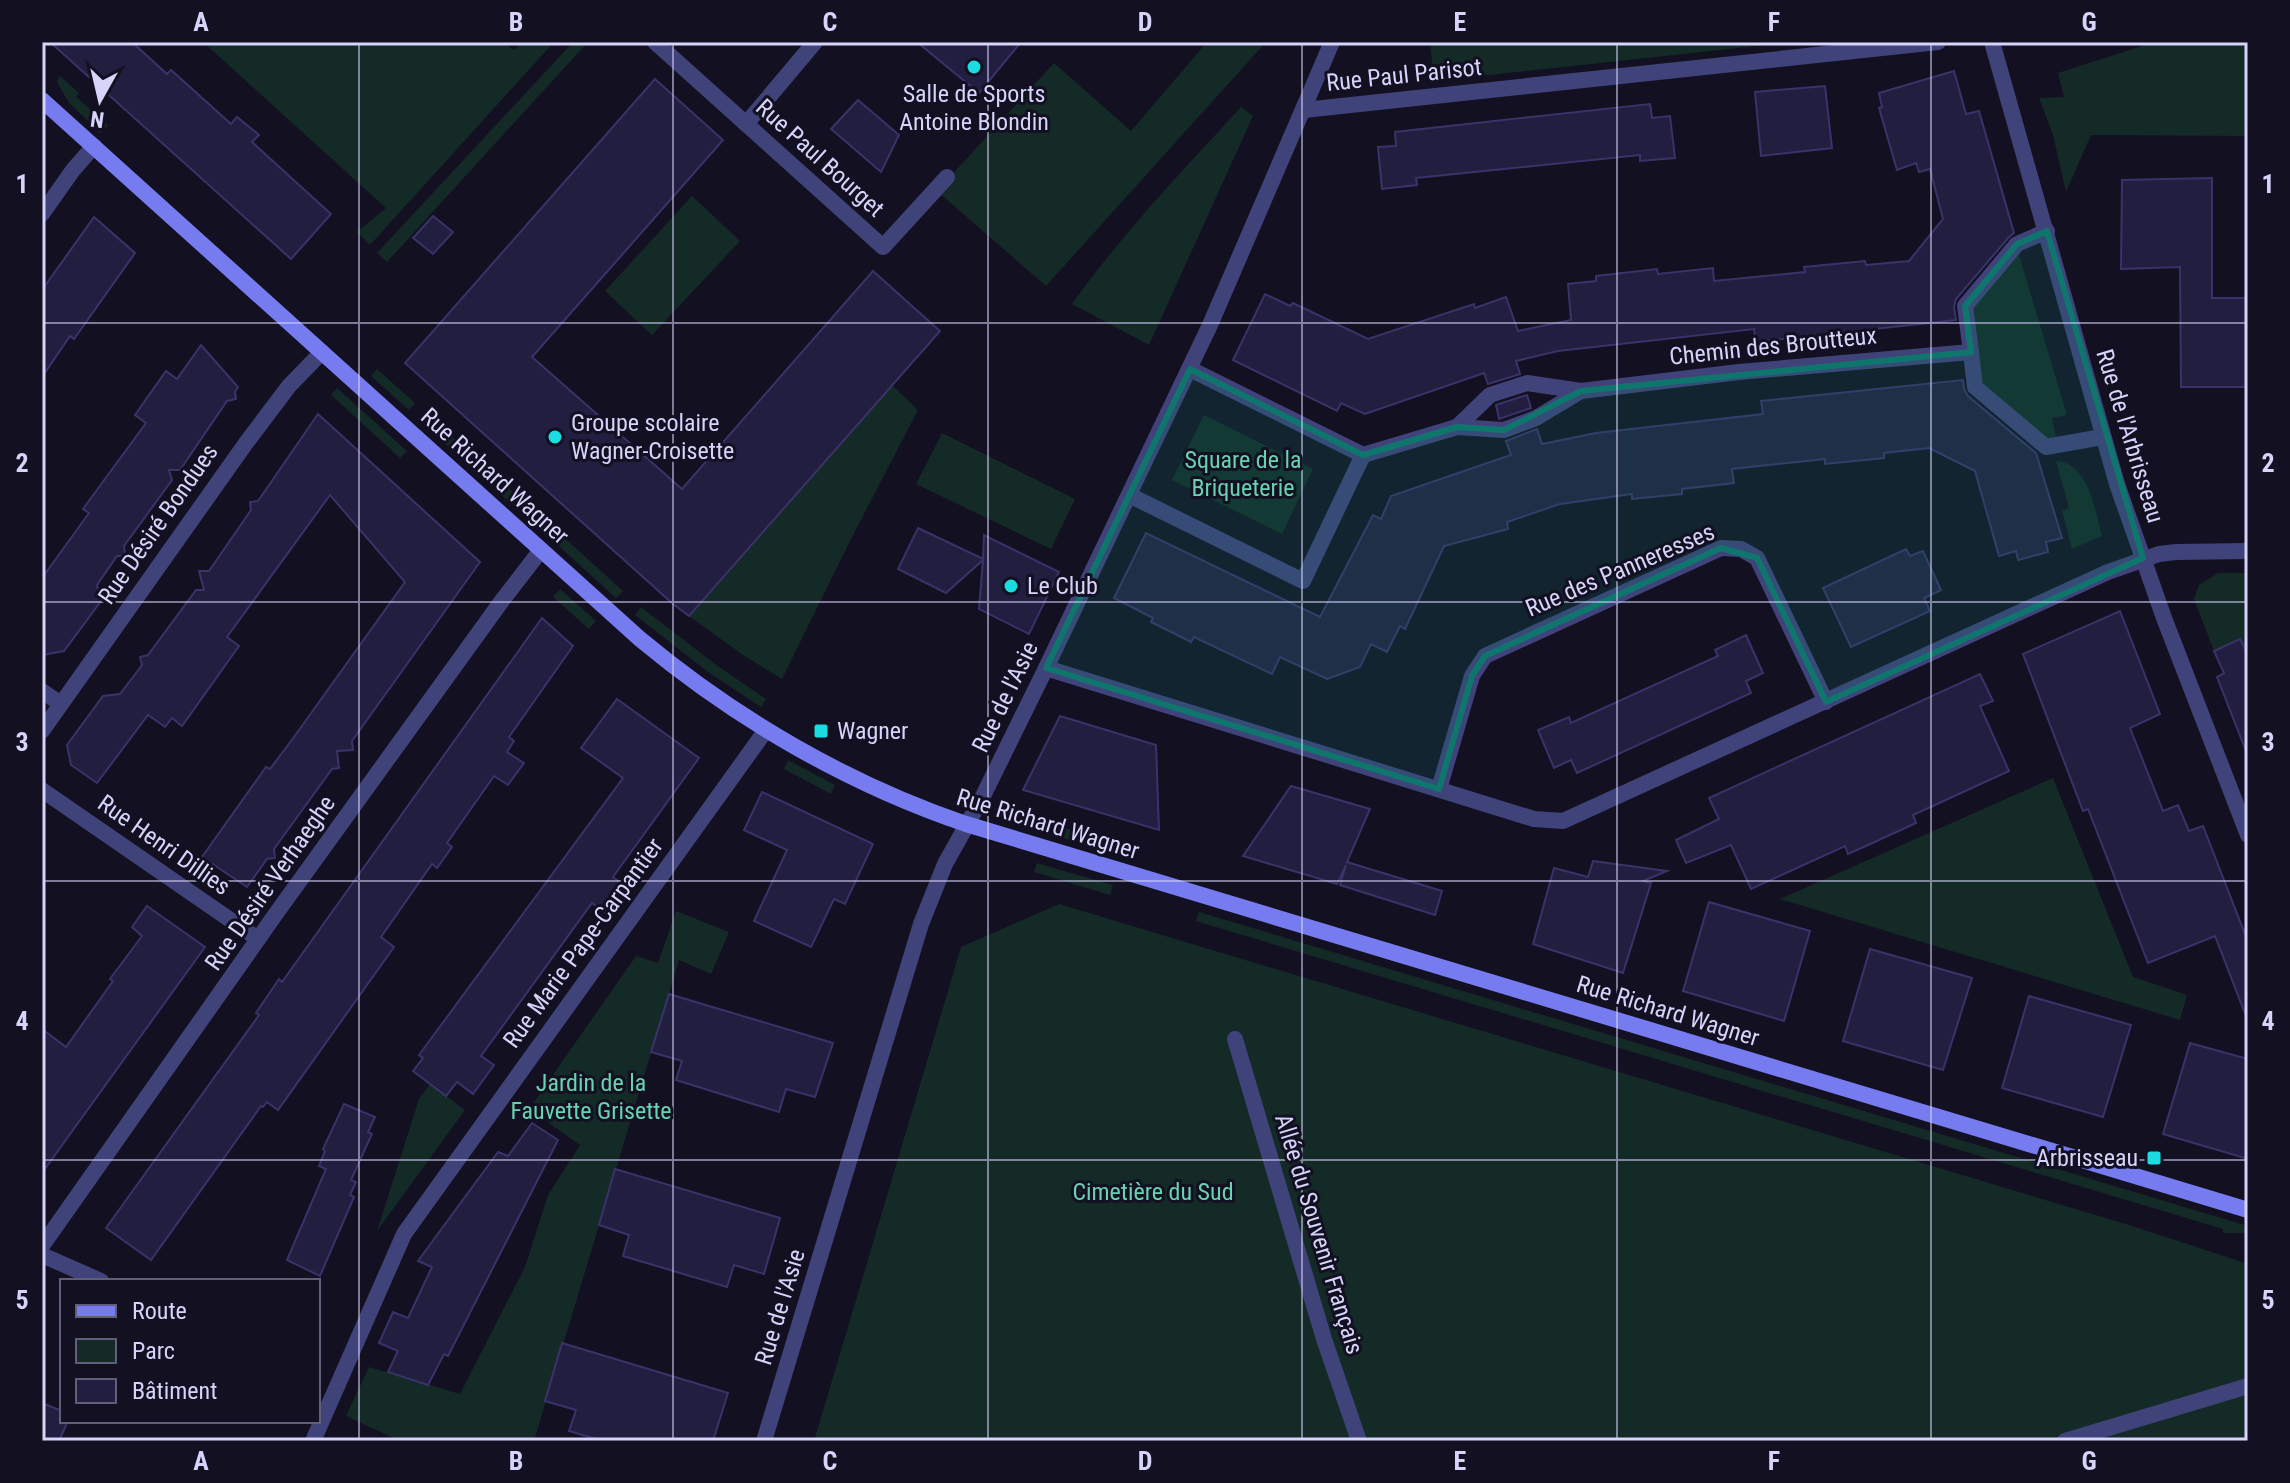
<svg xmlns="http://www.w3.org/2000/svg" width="2290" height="1483" viewBox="0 0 2290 1483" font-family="'Roboto Condensed',sans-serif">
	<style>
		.green { fill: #142a27 }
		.building { fill: #221e3f; stroke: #393369; stroke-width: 2 }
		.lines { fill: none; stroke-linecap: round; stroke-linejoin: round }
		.street { stroke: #40427a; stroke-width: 16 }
		.secondary { stroke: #767cef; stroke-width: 16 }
		.marked { fill: #0f766e; fill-opacity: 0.2; stroke: #0f766e; stroke-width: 6; stroke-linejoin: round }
		.grid { fill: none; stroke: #d6d4fa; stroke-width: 2; stroke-opacity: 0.55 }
		.poi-dot { fill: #1adce1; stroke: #121021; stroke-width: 3 }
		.labels { text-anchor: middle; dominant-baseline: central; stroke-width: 6; stroke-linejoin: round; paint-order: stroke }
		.street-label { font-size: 24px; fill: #d6d4fa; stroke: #121021 }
		.poi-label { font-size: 24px; fill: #d6d4fa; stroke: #121021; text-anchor: start }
		.park-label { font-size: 24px; fill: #69d2b0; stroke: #121021 }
		.neatline { fill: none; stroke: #d6d4fa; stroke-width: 3 }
		.grid-label { font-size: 26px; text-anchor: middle; font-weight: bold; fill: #d6d4fa }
	</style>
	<rect width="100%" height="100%" fill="#121021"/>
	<!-- green -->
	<g class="green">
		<path d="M 203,42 L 502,42 L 514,50 L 521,42 L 554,42 L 370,245 L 357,232 L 386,208 Z"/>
		<path d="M 573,42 L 588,42 L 387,262 L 377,253 Z"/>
		<path d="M 1207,42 L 1266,42 L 1046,286 L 938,192 L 958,168 L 1054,63 L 1131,131 Z"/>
		<path d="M 1430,42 L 1795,42 L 1434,81 Z"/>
		<path d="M 2154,42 L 2248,42 L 2248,136 L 2091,135 L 2066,192 L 2053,135 L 2039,98 L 2064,97 L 2058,73 Z"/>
		<path d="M 60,76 L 79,93 L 76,97 L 108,125 L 101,133 L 69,103 L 57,82 Z"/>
		<path d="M 1241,107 L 1253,116 L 1149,345 L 1072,304 C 1122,234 1183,170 1241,107 Z"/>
		<path d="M 692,196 L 740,241 L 652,335 L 605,291 Z"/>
		<path d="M 2018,252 L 2067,415 L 2052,418 L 2056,437 L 2048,439 L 1982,386 L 1971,309 Z"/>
		<path d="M 377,369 L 415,403 L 409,410 L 371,376 Z"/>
		<path d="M 892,385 L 918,410 L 850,541 L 782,679 L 743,655 L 689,616 Z"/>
		<path d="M 337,388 L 407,451 L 400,458 L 331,395 Z"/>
		<path d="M 1204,415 L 1313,469 L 1282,534 L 1172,480 Z"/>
		<path d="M 448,433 L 543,519 L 536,526 L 441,440 Z"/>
		<path d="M 942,433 L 1075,499 L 1051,549 L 916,484 Z"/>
		<path d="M 2056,461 C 2089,463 2095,510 2102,536 L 2072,549 L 2062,511 L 2069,508 Z"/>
		<path d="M 558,532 L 623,591 L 616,598 L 551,539 Z"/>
		<path d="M 2218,573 L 2248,573 L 2248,655 L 2240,639 L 2214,651 L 2194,599 L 2199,585 Z"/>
		<path d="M 560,589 L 596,621 L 589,629 L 553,597 Z"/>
		<path d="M 641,607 L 715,664 L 766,699 L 761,707 L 708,672 L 635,615 Z"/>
		<path d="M 788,760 L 835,785 L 831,794 L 784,769 Z"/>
		<path d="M 2053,778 L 2133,977 L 2187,995 L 2180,1020 L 1780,899 Z"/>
		<path d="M 1049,823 L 1125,846 L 1123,856 L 1046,833 Z"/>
		<path d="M 1037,863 L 1113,885 L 1110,895 L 1034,872 Z"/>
		<path d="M 1059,904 L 2129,1225 L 2248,1264 L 2248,1441 L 814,1441 L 961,947 Z"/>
		<path d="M 676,911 L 729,932 L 711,974 L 679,960 L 534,1441 L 400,1441 L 346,1416 L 369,1367 L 460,1394 L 525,1267 L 548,1195 L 580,1145 L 529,1109 L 636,956 L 658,963 Z"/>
		<path d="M 1199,912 L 2248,1226 L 2248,1233 L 2223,1233 L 2223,1229 L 1196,921 Z"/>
		<path d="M 430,1084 L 465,1110 L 377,1231 L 419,1099 Z"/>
	</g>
	<!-- building -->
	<g class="building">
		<path d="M 50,42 L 132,42 L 167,74 L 171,70 L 231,124 L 237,117 L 259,135 L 252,142 L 331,214 L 291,259 Z"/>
		<path d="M 917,42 L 1021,42 L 979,93 Z"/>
		<path d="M 1954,71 L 1966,114 L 1979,111 L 2014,233 L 2009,237 L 1956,299 L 1954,307 L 1956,320 L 1756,342 L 1754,329 L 1558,351 L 1516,361 L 1520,374 L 1488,384 L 1484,373 L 1365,414 L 1341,403 L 1337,411 L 1233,360 L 1265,294 L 1290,306 L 1293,303 L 1368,339 L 1474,304 L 1475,308 L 1506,297 L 1518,331 L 1571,320 L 1568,284 L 1596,281 L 1596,276 L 1657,269 L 1658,274 L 1713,268 L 1714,281 L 1805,272 L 1804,267 L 1865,261 L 1866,265 L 1909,261 L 1943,219 L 1930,169 L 1919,172 L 1916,163 L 1897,170 L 1879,108 L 1882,107 L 1879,93 Z"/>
		<path d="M 655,79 L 723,140 L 532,357 L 682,489 L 873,271 L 940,331 L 689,616 L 673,604 L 405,363 Z"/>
		<path d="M 1825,86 L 1832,148 L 1761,156 L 1755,92 Z"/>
		<path d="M 858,100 L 899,135 L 881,172 L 831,129 Z"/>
		<path d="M 1650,104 L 1652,118 L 1670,116 L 1675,158 L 1640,161 L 1640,155 L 1416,178 L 1417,185 L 1382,189 L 1378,147 L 1396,146 L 1395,132 Z"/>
		<path d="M 2212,178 L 2212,298 L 2248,298 L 2248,387 L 2181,387 L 2180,267 L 2121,269 L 2122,180 Z"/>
		<path d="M 433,216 L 453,232 L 433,254 L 413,238 Z"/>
		<path d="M 94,217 L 135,253 L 74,339 L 70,336 L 42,377 L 42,290 Z"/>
		<path d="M 201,345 L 238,387 L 235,392 L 236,399 L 227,401 L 180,470 L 169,470 L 172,480 L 124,546 L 125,556 L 117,556 L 97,585 L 101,601 L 64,651 L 42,655 L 42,578 L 89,513 L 83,509 L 146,423 L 135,415 L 166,371 L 177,379 Z"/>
		<path d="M 1963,380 L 1964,389 L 1968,396 L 2036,453 L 2062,538 L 2046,542 L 2048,552 L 2018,560 L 2016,551 L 1999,556 L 1975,471 L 1929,448 L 1884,453 L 1884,458 L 1825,464 L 1825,459 L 1732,469 L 1734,483 L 1682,489 L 1682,494 L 1632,499 L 1632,494 L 1560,504 L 1507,522 L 1508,529 L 1444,546 L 1405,629 L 1400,626 L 1387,652 L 1371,644 L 1360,667 L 1327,679 L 1280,657 L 1272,674 L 1194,637 L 1191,642 L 1151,622 L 1153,618 L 1114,598 L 1146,533 L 1320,617 L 1373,515 L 1381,519 L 1391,496 L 1511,455 L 1506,441 L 1537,429 L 1542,444 L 1596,433 L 1763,414 L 1761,401 Z"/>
		<path d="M 1527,395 L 1531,408 L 1499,419 L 1496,405 Z"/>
		<path d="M 318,414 L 480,562 L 352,741 L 353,750 L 337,751 L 339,768 L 332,769 L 274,849 L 275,858 L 267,859 L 247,887 L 202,857 L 266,767 L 270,769 L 294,737 L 405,582 L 330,495 L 227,637 L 239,646 L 182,726 L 172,718 L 165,727 L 148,715 L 97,783 L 71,765 L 67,745 L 103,696 L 120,694 L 142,665 L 140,657 L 148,655 L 196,590 L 204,590 L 199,571 L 209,571 L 251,510 L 250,502 L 258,501 Z"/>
		<path d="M 918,528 L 983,559 L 984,535 L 1059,572 L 1029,634 L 979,609 L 983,560 L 946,593 L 898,569 Z"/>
		<path d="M 1906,549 L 1910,556 L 1923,551 L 1941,590 L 1924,598 L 1930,611 L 1851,647 L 1823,588 Z"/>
		<path d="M 2120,611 L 2160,714 L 2130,728 L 2163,811 L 2178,805 L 2189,831 L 2203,826 L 2248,942 L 2248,1016 L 2246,1016 L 2215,936 L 2148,963 L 2088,809 L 2083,811 L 2023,654 Z"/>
		<path d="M 542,618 L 573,646 L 509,737 L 514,741 L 507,752 L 524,763 L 508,785 L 494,776 L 447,843 L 452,847 L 437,868 L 432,864 L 381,937 L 394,947 L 278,1110 L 267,1102 L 263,1107 L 261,1106 L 151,1260 L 106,1228 L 259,1015 L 256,1013 L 279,979 L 282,982 Z"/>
		<path d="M 1746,635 L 1763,673 L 1746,681 L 1751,693 L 1577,773 L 1571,760 L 1554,768 L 1538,730 L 1569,717 L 1571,723 L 1718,656 L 1715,650 Z"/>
		<path d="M 2240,639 L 2248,655 L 2248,751 L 2246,751 L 2217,677 L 2224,673 L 2214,651 Z"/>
		<path d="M 1980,674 L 1993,701 L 1980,706 L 2009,771 L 1913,815 L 1916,823 L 1866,846 L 1848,854 L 1845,846 L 1751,889 L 1731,845 L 1686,863 L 1676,840 L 1719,819 L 1709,798 Z"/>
		<path d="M 617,699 L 699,758 L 613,877 L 625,886 L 605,913 L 592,903 L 481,1056 L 494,1065 L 473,1094 L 457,1082 L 446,1096 L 413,1071 L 423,1058 L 419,1055 L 623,778 L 581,748 Z"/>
		<path d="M 1060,716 L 1156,745 L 1159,830 L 1023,790 Z"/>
		<path d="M 1291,786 L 1370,809 L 1347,862 L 1442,891 L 1435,915 L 1340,885 L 1346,865 L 1337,884 L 1243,856 Z"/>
		<path d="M 762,792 L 873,844 L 845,904 L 834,899 L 811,947 L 754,921 L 787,850 L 744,830 Z"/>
		<path d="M 1593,861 L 1667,871 L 1643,881 L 1651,883 L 1623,973 L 1533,944 L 1554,868 L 1588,877 Z"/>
		<path d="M 1709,902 L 1810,931 L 1784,1021 L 1683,991 Z"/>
		<path d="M 147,906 L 205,947 L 42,1173 L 42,1029 L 66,1047 L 113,981 L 110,979 L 142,936 L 132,927 Z"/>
		<path d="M 1870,949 L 1972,978 L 1943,1070 L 1843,1041 Z"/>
		<path d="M 669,994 L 833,1043 L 815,1097 L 786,1089 L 779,1112 L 676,1080 L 682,1061 L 651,1052 Z"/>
		<path d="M 2029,996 L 2131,1025 L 2103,1117 L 2002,1088 Z"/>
		<path d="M 2190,1043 L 2248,1059 L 2248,1159 L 2163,1134 Z"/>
		<path d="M 344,1104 L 375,1117 L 368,1132 L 372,1134 L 351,1180 L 356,1182 L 350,1195 L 354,1197 L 320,1276 L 287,1260 L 326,1169 L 319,1166 L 325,1151 L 323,1149 Z"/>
		<path d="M 532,1123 L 558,1140 L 448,1356 L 444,1354 L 428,1385 L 388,1372 L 398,1351 L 379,1343 L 393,1312 L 408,1318 L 432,1267 L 418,1261 L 498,1152 L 508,1156 Z"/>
		<path d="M 615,1169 L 780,1218 L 764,1274 L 734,1265 L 727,1287 L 623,1256 L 629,1235 L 599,1225 Z"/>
		<path d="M 562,1343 L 728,1393 L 713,1441 L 603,1441 L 569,1431 L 576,1410 L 545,1401 Z"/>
		<path d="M 42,1403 L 62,1411 L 62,1421 L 68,1421 L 59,1441 L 42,1441 Z"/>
	</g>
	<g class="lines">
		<!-- street -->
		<g class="street">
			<path d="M 655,42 L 883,247 L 947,177"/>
			<path d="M 1992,42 L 2117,484 L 2164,618 L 2248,835"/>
			<path d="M 1304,110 L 1938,42"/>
			<path d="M 746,124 L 815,42"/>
			<path d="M 42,214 L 73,170 L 94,146"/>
			<path d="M 1971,352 L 1965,306 L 2017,244 L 2047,231"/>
			<path d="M 1190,369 L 1363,455 L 1457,427 L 1504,430 L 1536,418 L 1581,391 L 1739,372 L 1971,352 L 1975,387 L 2046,447 L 2102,437"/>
			<path d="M 1457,427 L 1490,395 L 1527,383 L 1581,391"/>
			<path d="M 1129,495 L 1303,581 L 1363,455"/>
			<path d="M 1046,668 L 1534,819 L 1563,821 L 2108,572 L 2159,554 L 2176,552 L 2248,551"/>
			<path d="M 42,691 L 61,704"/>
			<path d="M 42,731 L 246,443 L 289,386 L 322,352"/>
			<path d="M 1439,789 L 1472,676 L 1485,656 L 1721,548 L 1741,549 L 1757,558 L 1826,702"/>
			<path d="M 42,790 L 258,939"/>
			<path d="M 1235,1039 L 1324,1339 L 1359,1441"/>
			<path d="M 42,1246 L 275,915 L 501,602 L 541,550"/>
			<path d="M 42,1255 L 101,1281"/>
			<path d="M 313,1441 L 404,1234 L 766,730"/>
			<path d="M 764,1441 L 921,924 L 945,864 L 983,796 L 1046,668 L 1210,325 L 1332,42"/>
			<path d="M 2065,1441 L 2248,1386"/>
		</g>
		<!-- secondary -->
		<path class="secondary" d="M 42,100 L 640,639 C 736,719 848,784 966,824 L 2248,1210"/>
	</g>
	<!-- marked area -->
	<path class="marked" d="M 2047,231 L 2143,558 L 1826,702 L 1757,558 L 1721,548 L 1485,656 L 1472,676 L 1439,789 L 1046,668 L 1190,369 L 1363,455 L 1457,427 L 1504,430 L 1581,391 L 1971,352 L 1965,306 L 2017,244 Z"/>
	<!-- grid -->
	<path class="grid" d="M 359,42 L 359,1441M 673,42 L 673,1441M 988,42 L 988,1441M 1302,42 L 1302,1441M 1617,42 L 1617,1441M 1931,42 L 1931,1441M 42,323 L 2248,323M 42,602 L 2248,602M 42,881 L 2248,881M 42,1160 L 2248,1160"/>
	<!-- markers -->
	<g class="poi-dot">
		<circle cx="974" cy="67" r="8"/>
		<circle cx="555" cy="437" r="8"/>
		<circle cx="1011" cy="586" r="8"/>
		<rect x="813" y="723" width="16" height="16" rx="4"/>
		<rect x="2146" y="1150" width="16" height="16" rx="4"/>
	</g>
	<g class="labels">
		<!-- street labels -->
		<g class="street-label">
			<text transform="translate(1404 75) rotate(-6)">Rue Paul Parisot</text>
			<text transform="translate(820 158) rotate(42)">Rue Paul Bourget</text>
			<text transform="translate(1773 346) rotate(-6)">Chemin des Broutteux</text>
			<text transform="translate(2130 436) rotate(73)">Rue de l'Arbrisseau</text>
			<text transform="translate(495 476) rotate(42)">Rue Richard Wagner</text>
			<text transform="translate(158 524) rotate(-55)">Rue Désiré Bondues</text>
			<text transform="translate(1620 570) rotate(-23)">Rue des Panneresses</text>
			<text transform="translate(1005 697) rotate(-64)">Rue de l'Asie</text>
			<text transform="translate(1048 824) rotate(17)">Rue Richard Wagner</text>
			<text transform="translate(164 845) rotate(35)">Rue Henri Dillies</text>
			<text transform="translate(270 883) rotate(-55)">Rue Désiré Verhaeghe</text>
			<text transform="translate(583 943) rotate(-54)">Rue Marie Pape-Carpantier</text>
			<text transform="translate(1668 1011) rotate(17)">Rue Richard Wagner</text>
			<text transform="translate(1319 1234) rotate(73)">Allée du Souvenir Français</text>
			<text transform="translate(780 1307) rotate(-73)">Rue de l'Asie</text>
		</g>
		<!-- poi labels -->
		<g class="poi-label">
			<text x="974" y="94" text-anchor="middle">Salle de Sports<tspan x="974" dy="28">Antoine Blondin</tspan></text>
			<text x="571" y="423">Groupe scolaire<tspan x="571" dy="28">Wagner-Croisette</tspan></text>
			<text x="1027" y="586">Le Club</text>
			<text x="837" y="731">Wagner</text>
			<text x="2138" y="1158" text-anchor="end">Arbrisseau</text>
		</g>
		<!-- park labels -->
		<g class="park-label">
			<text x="1243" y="460">Square de la<tspan x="1243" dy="28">Briqueterie</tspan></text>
			<text x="591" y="1083">Jardin de la<tspan x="591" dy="28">Fauvette Grisette</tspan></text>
			<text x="1153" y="1192">Cimetière du Sud</text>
		</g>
	</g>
	<!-- border -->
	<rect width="2290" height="1483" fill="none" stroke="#121021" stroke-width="88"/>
	<!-- legend -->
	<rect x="60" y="1279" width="260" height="144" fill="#121021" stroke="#605e78" stroke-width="2"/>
	<rect x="76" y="1305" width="40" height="12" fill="#767cef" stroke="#605e78" stroke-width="2"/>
	<text x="132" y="1319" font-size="24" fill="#d6d4fa">Route</text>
	<rect x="76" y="1339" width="40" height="24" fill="#142a27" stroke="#605e78" stroke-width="2"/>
	<text x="132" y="1359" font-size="24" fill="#d6d4fa">Parc</text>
	<rect x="76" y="1379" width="40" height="24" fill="#221e3f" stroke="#605e78" stroke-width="2"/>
	<text x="132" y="1399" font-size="24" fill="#d6d4fa">Bâtiment</text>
	<!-- north arrow -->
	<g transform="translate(100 100) rotate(188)" stroke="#121021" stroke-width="6" paint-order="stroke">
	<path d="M0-6L14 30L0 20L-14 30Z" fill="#d6d4fa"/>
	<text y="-12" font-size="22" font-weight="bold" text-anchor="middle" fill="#d6d4fa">N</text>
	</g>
	<rect x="44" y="44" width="2202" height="1395" class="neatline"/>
	<g class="grid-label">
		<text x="201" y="31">A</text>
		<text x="516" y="31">B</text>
		<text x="830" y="31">C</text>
		<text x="1145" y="31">D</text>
		<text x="1460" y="31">E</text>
		<text x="1774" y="31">F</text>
		<text x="2089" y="31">G</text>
		<text x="22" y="193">1</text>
		<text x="2268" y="193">1</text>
		<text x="22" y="472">2</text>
		<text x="2268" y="472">2</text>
		<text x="22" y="751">3</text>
		<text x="2268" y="751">3</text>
		<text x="22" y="1030">4</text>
		<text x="2268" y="1030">4</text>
		<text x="22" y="1309">5</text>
		<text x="2268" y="1309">5</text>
		<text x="201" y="1470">A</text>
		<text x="516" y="1470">B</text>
		<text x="830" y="1470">C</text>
		<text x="1145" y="1470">D</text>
		<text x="1460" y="1470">E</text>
		<text x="1774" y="1470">F</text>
		<text x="2089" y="1470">G</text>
	</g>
</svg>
